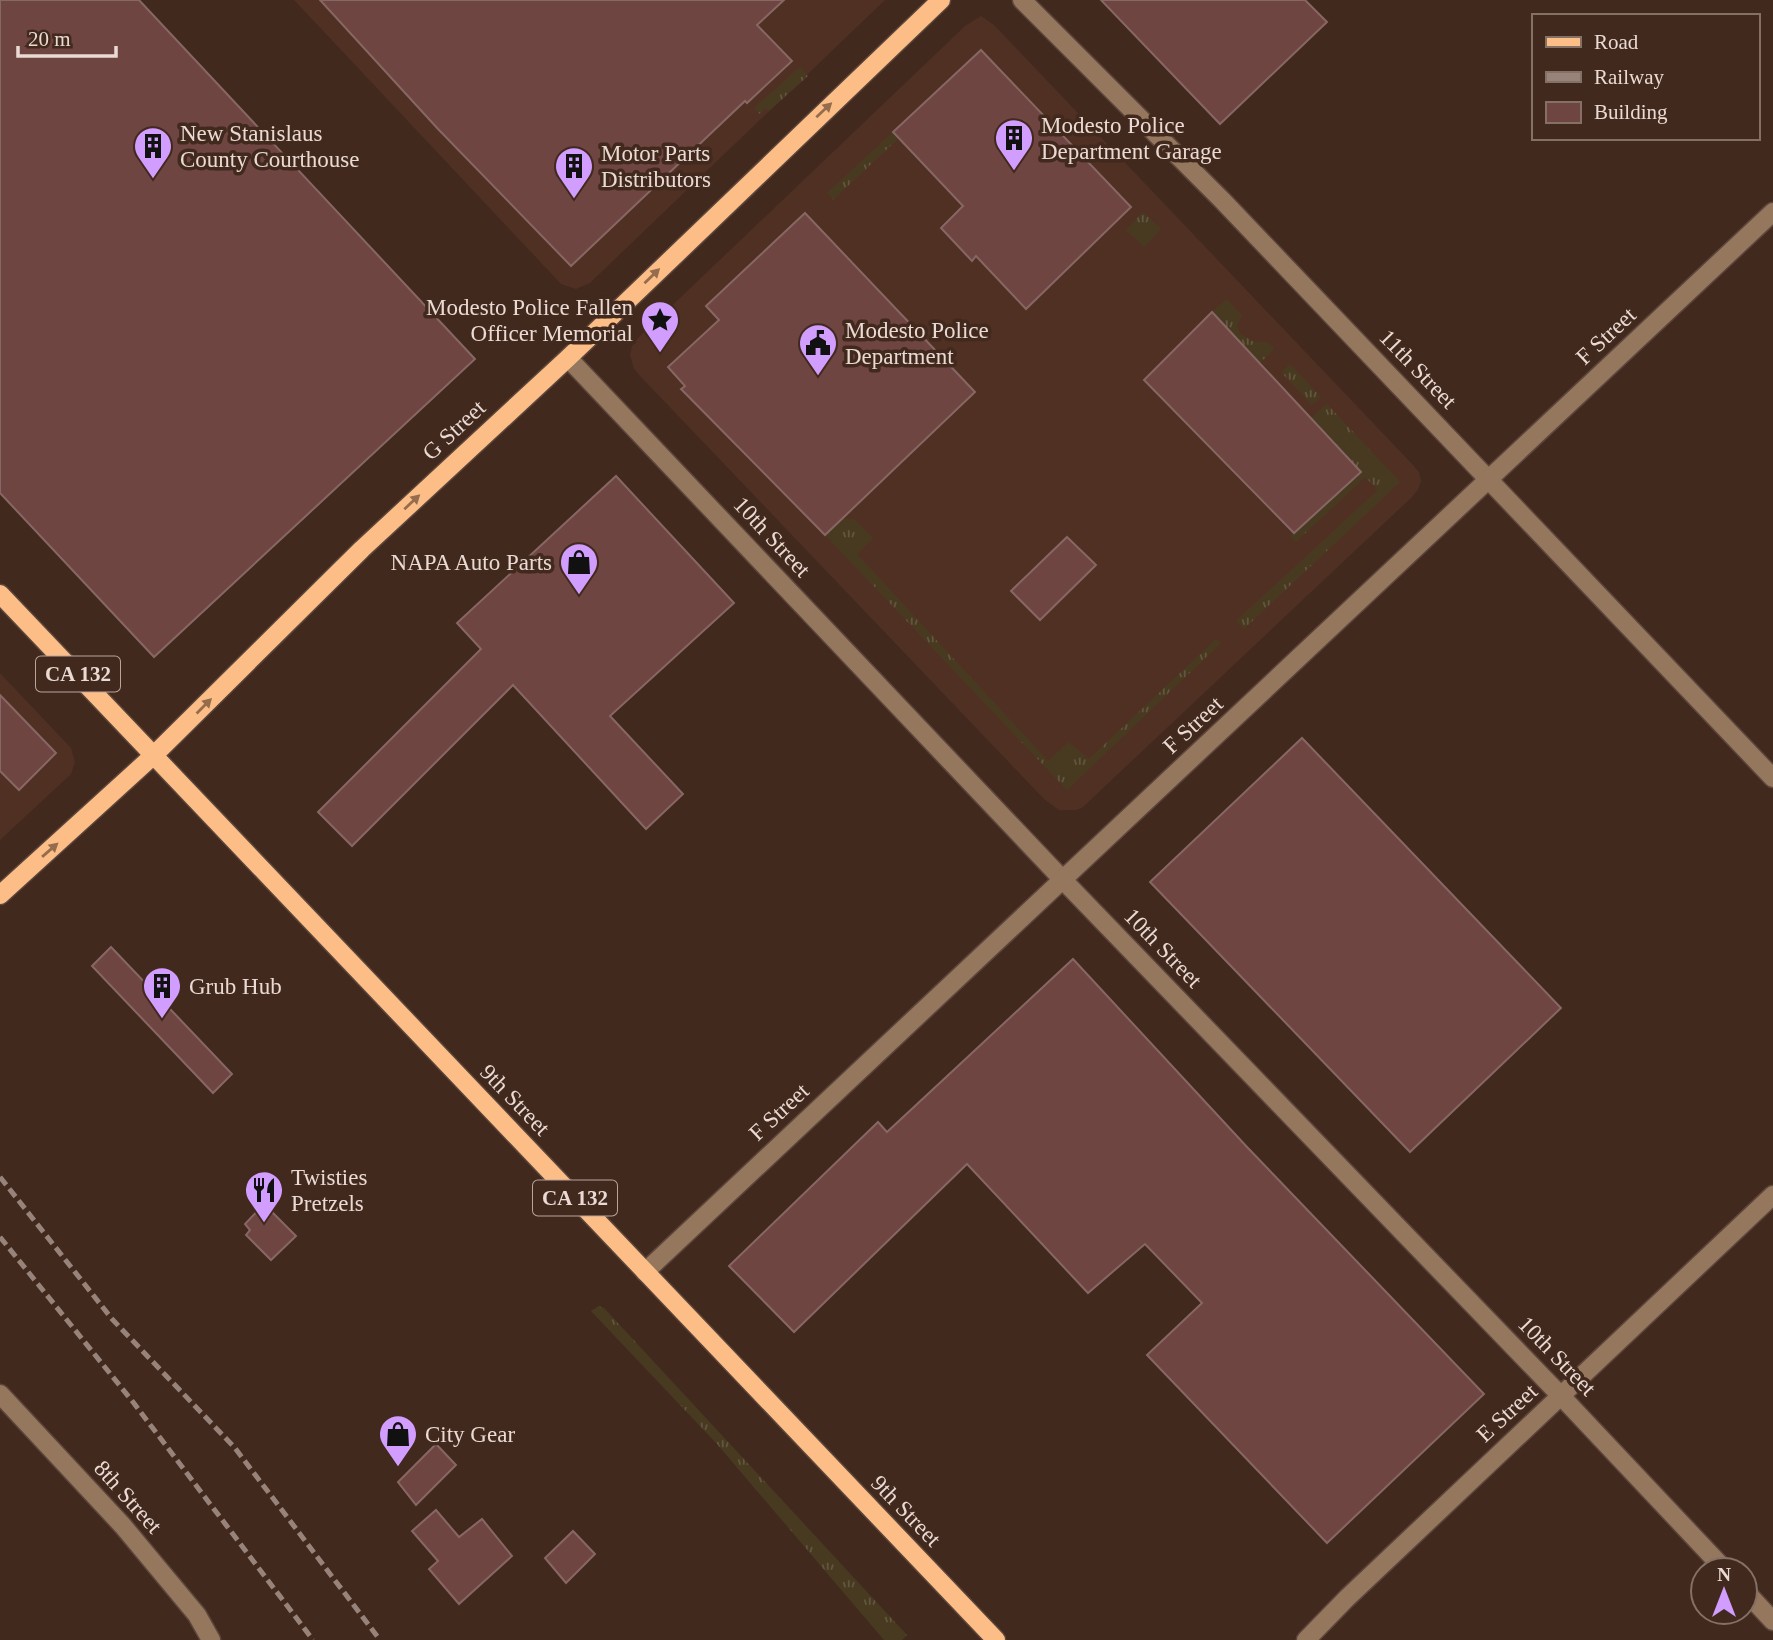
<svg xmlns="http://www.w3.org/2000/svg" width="1773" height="1640" viewBox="0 0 1773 1640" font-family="Georgia,serif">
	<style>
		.built { fill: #503023 }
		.grass { fill: url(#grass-tufts) }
		.building { fill: #6f4542; stroke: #876764; stroke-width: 2 }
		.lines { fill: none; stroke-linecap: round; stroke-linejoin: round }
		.minor-casing { stroke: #5c453b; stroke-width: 21 }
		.major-casing { stroke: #5c453b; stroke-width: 21 }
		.minor { stroke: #95775d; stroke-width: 18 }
		.major { stroke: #fcbe86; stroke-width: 18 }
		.rail { stroke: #98837a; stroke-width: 5; stroke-dasharray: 10 5; stroke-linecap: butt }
		.oneway { fill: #956c4d }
		.labels { text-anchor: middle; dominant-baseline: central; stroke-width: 7; stroke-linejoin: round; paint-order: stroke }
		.shield { fill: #41291e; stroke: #b8a59d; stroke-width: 2 }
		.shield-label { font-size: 21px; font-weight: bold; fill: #ebdad3 }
		.poi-label { font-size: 23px; fill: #ebdad3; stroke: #41291e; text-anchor: start }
		.street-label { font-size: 23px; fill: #ebdad3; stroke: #41291e }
	</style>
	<defs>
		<pattern id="grass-tufts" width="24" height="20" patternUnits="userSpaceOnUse" patternTransform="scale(1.75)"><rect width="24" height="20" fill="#483a20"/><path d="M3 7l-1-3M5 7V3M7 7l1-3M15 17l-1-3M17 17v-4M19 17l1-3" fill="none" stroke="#635640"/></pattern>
	</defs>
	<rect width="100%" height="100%" fill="#41291e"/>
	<!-- built -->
	<g class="built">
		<path d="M 294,0 L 885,0 L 590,283 L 576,289 L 561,284 Z"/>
		<path d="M 981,16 L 994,25 L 1413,465 L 1419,472 L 1421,481 L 1418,490 L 1411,498 L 1083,807 L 1077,810 L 1059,810 L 1044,799 L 641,377 L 634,369 L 630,355 L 632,346 L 639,337 L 965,26 Z"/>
		<path d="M 0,673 L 71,748 L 75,762 L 71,774 L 0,840 Z"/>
	</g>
	<!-- grass -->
	<g class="grass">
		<path d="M 800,67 L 808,76 L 769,111 L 765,108 L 759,114 L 754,108 Z"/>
		<path d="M 893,132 L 899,138 L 833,200 L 827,193 Z"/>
		<path d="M 1143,212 L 1161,229 L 1144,247 L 1126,230 Z"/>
		<path d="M 1227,299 L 1242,316 L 1237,325 L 1240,334 L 1254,342 L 1268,342 L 1274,349 L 1260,363 L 1212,312 Z"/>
		<path d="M 1290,364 L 1321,397 L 1312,405 L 1281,372 Z"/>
		<path d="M 1327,404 L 1400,482 L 1244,629 L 1236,621 L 1378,490 L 1365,477 L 1296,542 L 1290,536 L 1361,472 L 1311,418 Z"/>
		<path d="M 842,519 L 854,519 L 873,538 L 857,554 L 1048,761 L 1069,742 L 1089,759 L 1216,639 L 1221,643 L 1067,790 L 825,535 Z"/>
		<path d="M 599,1306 L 604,1308 L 907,1635 L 902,1640 L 884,1640 L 717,1444 L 591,1311 Z"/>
	</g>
	<!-- building -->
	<g class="building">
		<path d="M 0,0 L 139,0 L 475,359 L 154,657 L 0,493 Z"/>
		<path d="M 320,0 L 784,0 L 757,25 L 792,61 L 747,103 L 745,101 L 571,266 L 438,129 Z"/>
		<path d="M 1101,0 L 1305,0 L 1327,22 L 1220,124 Z"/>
		<path d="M 981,50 L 1131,207 L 1026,309 L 976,256 L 972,261 L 941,228 L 963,206 L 893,132 Z"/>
		<path d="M 805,213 L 975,392 L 825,535 L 681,389 L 685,386 L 668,367 L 719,320 L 706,306 Z"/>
		<path d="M 1212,312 L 1361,472 L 1294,533 L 1144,380 Z"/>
		<path d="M 616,476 L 734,603 L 610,716 L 683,794 L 646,829 L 513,685 L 352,846 L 318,812 L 481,649 L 457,623 Z"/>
		<path d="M 1067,537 L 1096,565 L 1040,620 L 1011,591 Z"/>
		<path d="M 0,695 L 56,753 L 19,790 L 0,771 Z"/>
		<path d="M 1302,738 L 1561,1008 L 1410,1152 L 1150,882 Z"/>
		<path d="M 111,947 L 232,1074 L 213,1093 L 92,966 Z"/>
		<path d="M 1073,959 L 1247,1147 L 1484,1394 L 1327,1543 L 1147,1355 L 1202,1303 L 1145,1244 L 1088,1293 L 967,1164 L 794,1332 L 729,1266 L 878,1122 L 887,1132 Z"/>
		<path d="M 264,1204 L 296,1236 L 271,1260 L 246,1235 L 250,1230 L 245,1224 Z"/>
		<path d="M 436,1444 L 456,1465 L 416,1505 L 398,1482 Z"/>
		<path d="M 436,1510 L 459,1537 L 482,1519 L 512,1556 L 459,1604 L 429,1569 L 438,1561 L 412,1531 Z"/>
		<path d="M 573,1531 L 595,1554 L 566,1583 L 545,1558 Z"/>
	</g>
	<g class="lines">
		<defs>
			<g id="minor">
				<path d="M 1022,0 L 1222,200 L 1773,778"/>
				<path d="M 568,358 L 1064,881 L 1561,1396 L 1725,1570"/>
				<path d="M 645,1272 L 1773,212"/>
				<path d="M 0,1394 L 123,1526 L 197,1615 L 211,1640"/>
				<path d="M 1745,1591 L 1773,1621"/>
				<path d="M 1306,1640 L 1347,1598 L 1773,1195"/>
			</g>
			<g id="major">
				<path d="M 0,594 L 996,1640"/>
				<path d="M 0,895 L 155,754 L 362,549 L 568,358 L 941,0"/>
			</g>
		</defs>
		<!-- minor casing -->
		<use href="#minor" class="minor-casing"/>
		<!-- major casing -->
		<use href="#major" class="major-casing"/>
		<!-- minor -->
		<use href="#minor" class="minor"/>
		<!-- major -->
		<use href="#major" class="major"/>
		<!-- rail -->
		<g class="rail">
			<path d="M 0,1177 L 112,1319 L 235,1448 L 380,1640"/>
			<path d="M 0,1237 L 133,1402 L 313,1640"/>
		</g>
	</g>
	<!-- one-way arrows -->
	<defs><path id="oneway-solid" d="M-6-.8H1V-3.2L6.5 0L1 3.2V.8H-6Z" transform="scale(1.75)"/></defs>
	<g class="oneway">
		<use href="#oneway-solid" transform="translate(824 110) rotate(-43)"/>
		<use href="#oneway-solid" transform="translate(652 276) rotate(-44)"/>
		<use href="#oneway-solid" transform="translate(412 502) rotate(-43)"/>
		<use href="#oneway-solid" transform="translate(204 706) rotate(-45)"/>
		<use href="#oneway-solid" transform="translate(50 850) rotate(-41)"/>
	</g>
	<!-- icons -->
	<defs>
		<symbol id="building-pin" viewBox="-11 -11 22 30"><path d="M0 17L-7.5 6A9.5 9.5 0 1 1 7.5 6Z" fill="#d19dfe" stroke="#41291e"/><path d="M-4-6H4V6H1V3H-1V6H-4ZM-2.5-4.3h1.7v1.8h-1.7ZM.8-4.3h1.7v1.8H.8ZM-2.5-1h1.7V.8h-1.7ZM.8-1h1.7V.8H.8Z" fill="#111"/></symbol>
		<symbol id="sight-pin" viewBox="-11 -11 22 30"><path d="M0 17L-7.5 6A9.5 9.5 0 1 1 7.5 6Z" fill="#d19dfe" stroke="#41291e"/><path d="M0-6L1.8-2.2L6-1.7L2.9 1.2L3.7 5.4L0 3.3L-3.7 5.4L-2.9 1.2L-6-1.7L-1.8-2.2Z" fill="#111"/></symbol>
		<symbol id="civic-pin" viewBox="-11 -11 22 30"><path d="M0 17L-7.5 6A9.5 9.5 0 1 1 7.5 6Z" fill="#d19dfe" stroke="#41291e"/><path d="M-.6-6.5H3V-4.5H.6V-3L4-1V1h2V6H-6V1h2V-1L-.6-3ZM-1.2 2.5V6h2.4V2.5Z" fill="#111"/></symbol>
		<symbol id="shop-pin" viewBox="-11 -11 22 30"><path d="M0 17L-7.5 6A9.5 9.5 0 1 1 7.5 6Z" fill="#d19dfe" stroke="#41291e"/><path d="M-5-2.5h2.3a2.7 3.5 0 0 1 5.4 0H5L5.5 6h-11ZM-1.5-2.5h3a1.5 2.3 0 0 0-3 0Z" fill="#111"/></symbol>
		<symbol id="restaurant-pin" viewBox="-11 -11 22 30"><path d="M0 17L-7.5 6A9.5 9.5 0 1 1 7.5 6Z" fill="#d19dfe" stroke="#41291e"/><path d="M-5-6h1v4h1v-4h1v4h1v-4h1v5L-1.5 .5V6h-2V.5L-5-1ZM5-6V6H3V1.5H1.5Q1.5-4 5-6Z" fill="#111"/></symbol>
	</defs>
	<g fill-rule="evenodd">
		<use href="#building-pin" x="992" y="116" width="44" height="60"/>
		<use href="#building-pin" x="131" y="124" width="44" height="60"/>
		<use href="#building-pin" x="552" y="144" width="44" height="60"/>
		<use href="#sight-pin" x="638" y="298" width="44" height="60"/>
		<use href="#civic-pin" x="796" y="321" width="44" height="60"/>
		<use href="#shop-pin" x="557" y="540" width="44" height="60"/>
		<use href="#building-pin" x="140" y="964" width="44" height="60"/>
		<use href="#restaurant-pin" x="242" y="1168" width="44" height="60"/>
		<use href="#shop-pin" x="376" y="1412" width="44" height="60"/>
	</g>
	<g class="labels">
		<!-- shield labels -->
		<g class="shield">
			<rect x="36" y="656.5" width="84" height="35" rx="5"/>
			<rect x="533" y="1180.5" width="84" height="35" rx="5"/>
		</g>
		<g class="shield-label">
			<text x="78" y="674">CA 132</text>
			<text x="575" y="1198">CA 132</text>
		</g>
		<!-- poi labels -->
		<g class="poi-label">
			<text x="1041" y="125">Modesto Police<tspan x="1041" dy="26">Department Garage</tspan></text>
			<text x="180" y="133">New Stanislaus<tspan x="180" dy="26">County Courthouse</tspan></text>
			<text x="601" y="153">Motor Parts<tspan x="601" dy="26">Distributors</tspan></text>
			<text x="633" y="307" text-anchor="end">Modesto Police Fallen<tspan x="633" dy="26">Officer Memorial</tspan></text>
			<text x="845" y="330">Modesto Police<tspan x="845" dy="26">Department</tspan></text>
			<text x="552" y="562" text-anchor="end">NAPA Auto Parts</text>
			<text x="189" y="986">Grub Hub</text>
			<text x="291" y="1177">Twisties<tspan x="291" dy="26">Pretzels</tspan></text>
			<text x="425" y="1434">City Gear</text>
		</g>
		<!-- street labels -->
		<g class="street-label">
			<text transform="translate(1606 336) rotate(-43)">F Street</text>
			<text transform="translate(1418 369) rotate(46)">11th Street</text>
			<text transform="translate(454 430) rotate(-43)">G Street</text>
			<text transform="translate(772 537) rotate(47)">10th Street</text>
			<text transform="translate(1193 725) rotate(-43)">F Street</text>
			<text transform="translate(1163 948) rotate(46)">10th Street</text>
			<text transform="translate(515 1100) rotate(46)">9th Street</text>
			<text transform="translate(779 1112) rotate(-43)">F Street</text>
			<text transform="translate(1557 1356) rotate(46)">10th Street</text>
			<text transform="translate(1507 1413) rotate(-43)">E Street</text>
			<text transform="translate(128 1497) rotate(48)">8th Street</text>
			<text transform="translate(906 1511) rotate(46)">9th Street</text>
		</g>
	</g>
	<!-- legend -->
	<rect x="1532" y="14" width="228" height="126" fill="#41291e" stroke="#857066" stroke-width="2"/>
	<rect x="1546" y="37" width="35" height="10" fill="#fcbe86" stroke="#857066" stroke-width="2"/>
	<text x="1594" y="49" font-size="21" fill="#ebdad3">Road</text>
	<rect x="1546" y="72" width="35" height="10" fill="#98837a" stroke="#857066" stroke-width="2"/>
	<text x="1594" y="84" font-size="21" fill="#ebdad3">Railway</text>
	<rect x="1546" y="102" width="35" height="21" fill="#6f4542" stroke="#857066" stroke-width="2"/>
	<text x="1594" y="119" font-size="21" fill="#ebdad3">Building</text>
	<!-- north arrow -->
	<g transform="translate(1724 1591)"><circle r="33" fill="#41291e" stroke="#857066" stroke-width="2"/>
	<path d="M0-5L12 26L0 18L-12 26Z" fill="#d19dfe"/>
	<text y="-10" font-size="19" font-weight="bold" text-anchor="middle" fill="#ebdad3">N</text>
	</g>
	<!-- scale -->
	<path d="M18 46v10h98v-10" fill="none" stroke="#ebdad3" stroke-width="3.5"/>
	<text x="28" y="46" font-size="21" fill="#ebdad3" stroke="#41291e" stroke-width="5" paint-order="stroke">20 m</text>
</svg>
